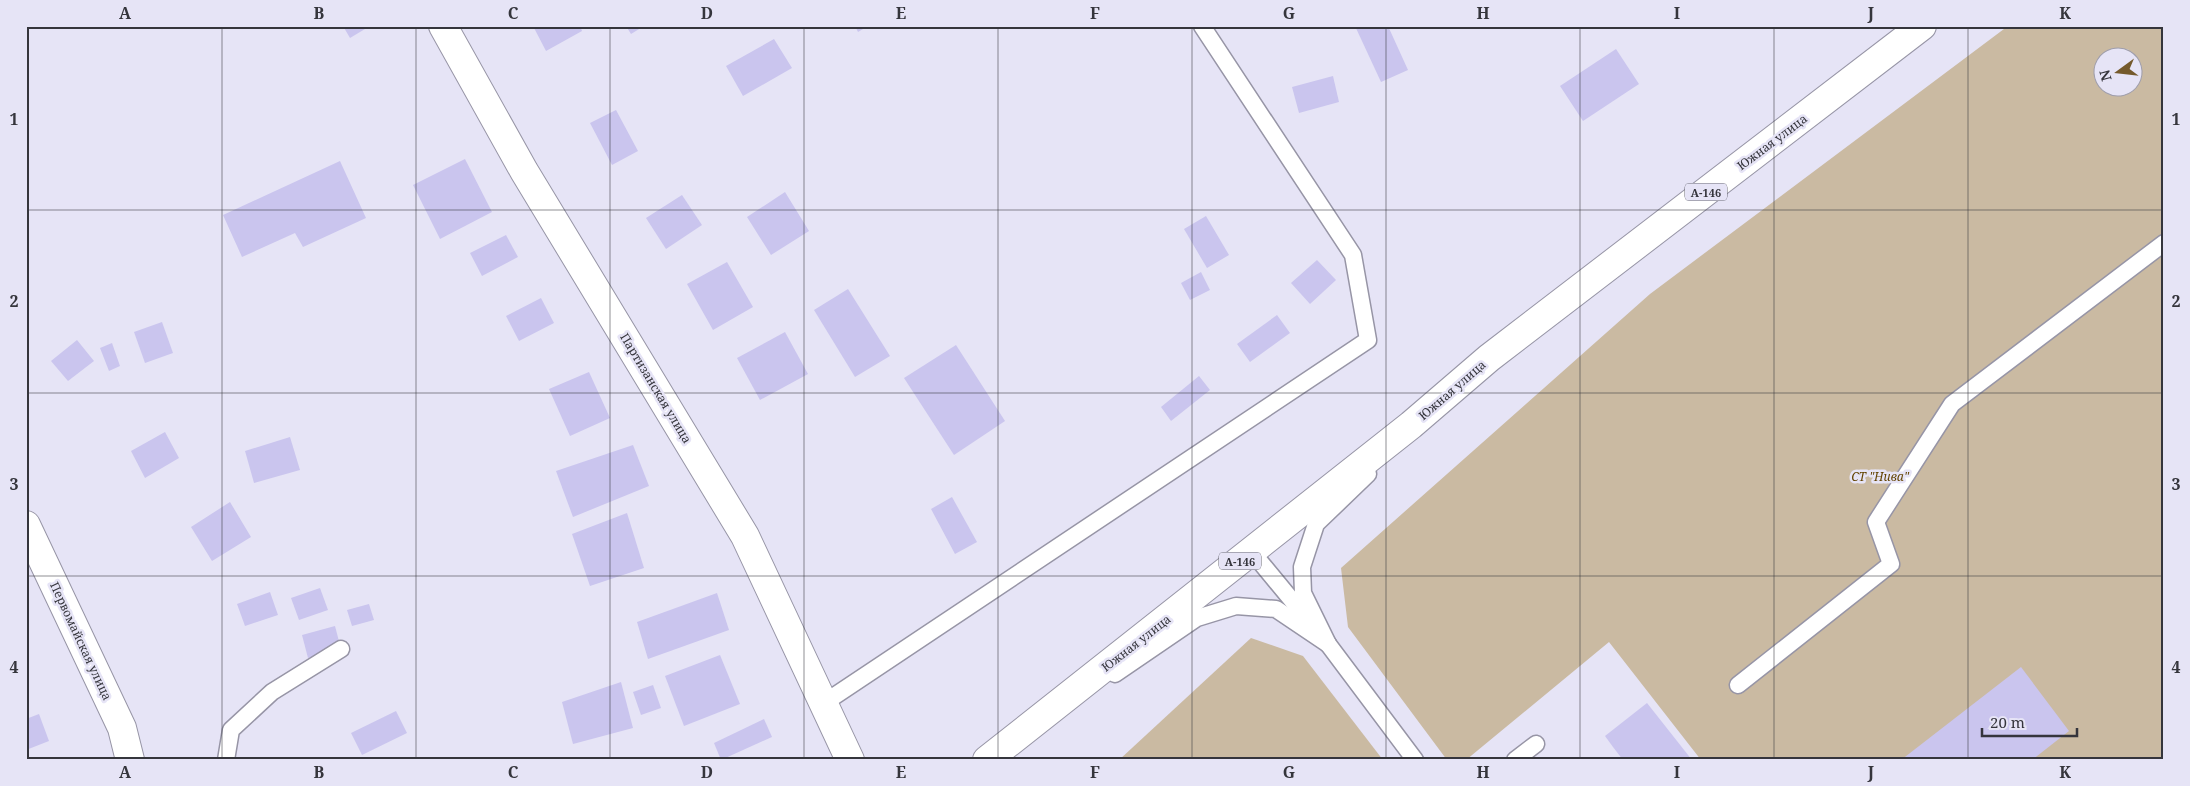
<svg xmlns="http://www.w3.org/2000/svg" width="2190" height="786" viewBox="0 0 2190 786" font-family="'Noto Serif',serif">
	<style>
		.green { fill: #cabaa2; fill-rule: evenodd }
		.building { fill: #cac5ee }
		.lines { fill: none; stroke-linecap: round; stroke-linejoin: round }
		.service-casing { stroke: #9795a6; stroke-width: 19 }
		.minor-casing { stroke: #9795a6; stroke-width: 30 }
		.tertiary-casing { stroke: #9795a6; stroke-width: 30 }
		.trunk-casing { stroke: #9795a6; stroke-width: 30 }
		.service { stroke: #fff; stroke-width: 16 }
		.minor { stroke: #fff; stroke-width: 28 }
		.tertiary { stroke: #fff; stroke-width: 28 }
		.trunk { stroke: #fff; stroke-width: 28 }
		.grid { fill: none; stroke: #35353c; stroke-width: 1; stroke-opacity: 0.55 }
		.labels { text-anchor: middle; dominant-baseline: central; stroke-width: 5; stroke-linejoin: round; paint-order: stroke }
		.shield { fill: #e6e4f6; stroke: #6a6a74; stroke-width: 1 }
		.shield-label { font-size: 11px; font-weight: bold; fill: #35353c }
		.street-label { font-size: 12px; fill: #35353c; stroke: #e6e4f6 }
		.park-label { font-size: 12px; font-style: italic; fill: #634300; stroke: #e6e4f6 }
		.neatline { fill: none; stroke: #35353c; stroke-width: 2 }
		.grid-label { font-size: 16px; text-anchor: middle; font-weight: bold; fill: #35353c }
	</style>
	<rect width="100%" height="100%" fill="#e6e4f6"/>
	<!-- green -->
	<g class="green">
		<path d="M 2008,26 L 2164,26 L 2164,760 L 1701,760 L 1609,642 L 1466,760 L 1447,760 L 1348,627 L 1341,568 L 1650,294 ZM 2102,58 L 2132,58 L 2132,88 L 2102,88 Z"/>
		<path d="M 1251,638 L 1303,656 L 1383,760 L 1119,760 Z"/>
	</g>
	<!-- building -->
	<g class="building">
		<path d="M 343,26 L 370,26 L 350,38 Z"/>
		<path d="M 533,26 L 580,26 L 582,31 L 546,51 Z"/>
		<path d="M 626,26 L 644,26 L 631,34 Z"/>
		<path d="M 855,26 L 868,26 L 858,32 Z"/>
		<path d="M 1355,26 L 1388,26 L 1408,70 L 1381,82 Z"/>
		<path d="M 774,39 L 792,68 L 743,96 L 726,66 Z"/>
		<path d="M 1616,49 L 1639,84 L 1583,121 L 1560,86 Z"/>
		<path d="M 1333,76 L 1339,102 L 1299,113 L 1292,87 Z"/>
		<path d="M 616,110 L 638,151 L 612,165 L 590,123 Z"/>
		<path d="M 465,159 L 492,212 L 440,239 L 413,185 Z"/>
		<path d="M 340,161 L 366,218 L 303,247 L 295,233 L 242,257 L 223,215 Z"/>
		<path d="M 785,192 L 809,231 L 771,255 L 747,217 Z"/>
		<path d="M 682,195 L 702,225 L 666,249 L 646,218 Z"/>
		<path d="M 1206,216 L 1229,255 L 1207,268 L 1184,229 Z"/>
		<path d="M 506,235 L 518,257 L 482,276 L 470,253 Z"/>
		<path d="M 1317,260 L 1336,280 L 1310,304 L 1291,283 Z"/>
		<path d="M 727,262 L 753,307 L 713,330 L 687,284 Z"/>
		<path d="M 1201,272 L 1210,290 L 1190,300 L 1181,283 Z"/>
		<path d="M 848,289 L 890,356 L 855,377 L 814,310 Z"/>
		<path d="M 541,298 L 554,323 L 519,341 L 506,316 Z"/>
		<path d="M 1277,315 L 1290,333 L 1250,362 L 1237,344 Z"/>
		<path d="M 162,322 L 173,353 L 145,363 L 134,332 Z"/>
		<path d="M 785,332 L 808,374 L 760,400 L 737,358 Z"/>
		<path d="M 77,340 L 94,361 L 68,381 L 51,361 Z"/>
		<path d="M 112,343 L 120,366 L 109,371 L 100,348 Z"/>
		<path d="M 956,345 L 1005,421 L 954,455 L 904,378 Z"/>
		<path d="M 589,372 L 610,418 L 570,436 L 549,389 Z"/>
		<path d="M 1199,376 L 1210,390 L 1171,421 L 1161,407 Z"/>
		<path d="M 165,432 L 179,458 L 145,478 L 131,451 Z"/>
		<path d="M 290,437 L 300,470 L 254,483 L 245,451 Z"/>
		<path d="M 633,445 L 649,486 L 573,517 L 556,471 Z"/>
		<path d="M 952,497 L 977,542 L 955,554 L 931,509 Z"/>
		<path d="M 230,502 L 251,537 L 212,561 L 191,527 Z"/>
		<path d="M 627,513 L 644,568 L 590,586 L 572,534 Z"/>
		<path d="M 320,588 L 328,610 L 299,620 L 291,598 Z"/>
		<path d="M 270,592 L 278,615 L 245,626 L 237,604 Z"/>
		<path d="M 717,593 L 729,630 L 648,659 L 637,622 Z"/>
		<path d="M 369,604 L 374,620 L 352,626 L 347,610 Z"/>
		<path d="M 335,626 L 341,649 L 308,658 L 302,635 Z"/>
		<path d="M 720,655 L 740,704 L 684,726 L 665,676 Z"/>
		<path d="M 2021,667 L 2069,731 L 2032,760 L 1901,760 Z"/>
		<path d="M 621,682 L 633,728 L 573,744 L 562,702 Z"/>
		<path d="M 653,685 L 661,708 L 641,715 L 633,692 Z"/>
		<path d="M 1647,703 L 1692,760 L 1623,760 L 1613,747 L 1605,736 Z"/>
		<path d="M 396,711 L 407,733 L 362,755 L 351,733 Z"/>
		<path d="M 39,714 L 49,741 L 26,750 L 26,719 Z"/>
		<path d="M 764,719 L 772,737 L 721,760 L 714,743 Z"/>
	</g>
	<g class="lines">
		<defs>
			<g id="service">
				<path d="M 1252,552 L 1328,644 L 1415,760"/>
				<path d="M 1327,642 L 1303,593 L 1302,567 L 1316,524 L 1368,474"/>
				<path d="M 1115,674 L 1197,618 L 1236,606 L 1276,609 L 1328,644"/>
				<path d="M 1738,685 L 1891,564 L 1876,522 L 1952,404 L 2164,243"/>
				<path d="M 824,703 L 1368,340 L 1353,255 L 1202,26"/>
				<path d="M 226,760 L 231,730 L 272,692 L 341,649"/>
				<path d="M 1515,760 L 1536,744"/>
			</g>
			<path id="minor" d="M 443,26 L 524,171 L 745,536 L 850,760"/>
			<path id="tertiary" d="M 26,525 L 122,728 L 130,760"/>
			<path id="trunk" d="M 987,760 L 1411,425 L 1489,358 L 1922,26"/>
		</defs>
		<!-- service casing -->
		<use href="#service" class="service-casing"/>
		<!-- minor casing -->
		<use href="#minor" class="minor-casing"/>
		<!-- tertiary casing -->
		<use href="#tertiary" class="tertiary-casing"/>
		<!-- trunk casing -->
		<use href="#trunk" class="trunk-casing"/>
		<!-- service -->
		<use href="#service" class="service"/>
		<!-- minor -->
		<use href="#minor" class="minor"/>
		<!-- tertiary -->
		<use href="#tertiary" class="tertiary"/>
		<!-- trunk -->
		<use href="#trunk" class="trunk"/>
	</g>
	<!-- grid -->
	<path class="grid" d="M 222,26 L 222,760M 416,26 L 416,760M 610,26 L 610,760M 804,26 L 804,760M 998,26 L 998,760M 1192,26 L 1192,760M 1386,26 L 1386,760M 1580,26 L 1580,760M 1774,26 L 1774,760M 1968,26 L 1968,760M 26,210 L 2164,210M 26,393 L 2164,393M 26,576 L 2164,576"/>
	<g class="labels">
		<!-- shield labels -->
		<g class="shield">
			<rect x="1685" y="183.5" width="42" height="17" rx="4"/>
			<rect x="1219" y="552.5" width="42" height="17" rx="4"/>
		</g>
		<g class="shield-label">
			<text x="1706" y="192">А-146</text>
			<text x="1240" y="561">А-146</text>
		</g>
		<!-- street labels -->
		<g class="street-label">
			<text transform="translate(1772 142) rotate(-37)">Южная улица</text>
			<text transform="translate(656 388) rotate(59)">Партизанская улица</text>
			<text transform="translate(1452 390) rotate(-41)">Южная улица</text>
			<text transform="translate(81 641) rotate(65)">Первомайская улица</text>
			<text transform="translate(1136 643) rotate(-38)">Южная улица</text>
		</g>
		<!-- park labels -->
		<g class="park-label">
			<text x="1880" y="476">СТ "Нива"</text>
		</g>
	</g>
	<!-- border -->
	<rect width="2190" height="786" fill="none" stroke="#e6e4f6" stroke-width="55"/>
	<!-- north arrow -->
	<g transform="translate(2118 72) rotate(255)"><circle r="24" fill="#e6e4f6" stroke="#9f9eac"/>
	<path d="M0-4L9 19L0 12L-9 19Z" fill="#755a2c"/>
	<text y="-8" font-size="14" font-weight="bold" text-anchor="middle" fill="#35353c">N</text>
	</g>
	<!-- scale -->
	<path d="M1982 728v8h95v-8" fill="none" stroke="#35353c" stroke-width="2.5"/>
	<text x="1990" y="728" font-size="15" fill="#35353c" stroke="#e6e4f6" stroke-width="4" paint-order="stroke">20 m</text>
	<rect x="28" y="28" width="2134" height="730" class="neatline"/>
	<g class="grid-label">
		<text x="125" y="19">A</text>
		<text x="319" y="19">B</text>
		<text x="513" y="19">C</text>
		<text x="707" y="19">D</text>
		<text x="901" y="19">E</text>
		<text x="1095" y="19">F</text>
		<text x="1289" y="19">G</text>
		<text x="1483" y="19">H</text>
		<text x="1677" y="19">I</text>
		<text x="1871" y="19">J</text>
		<text x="2065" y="19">K</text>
		<text x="14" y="125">1</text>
		<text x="2176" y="125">1</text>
		<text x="14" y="307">2</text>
		<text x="2176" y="307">2</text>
		<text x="14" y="490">3</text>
		<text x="2176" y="490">3</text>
		<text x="14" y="673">4</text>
		<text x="2176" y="673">4</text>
		<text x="125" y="778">A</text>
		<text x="319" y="778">B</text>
		<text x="513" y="778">C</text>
		<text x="707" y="778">D</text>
		<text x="901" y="778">E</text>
		<text x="1095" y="778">F</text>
		<text x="1289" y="778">G</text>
		<text x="1483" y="778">H</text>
		<text x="1677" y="778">I</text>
		<text x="1871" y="778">J</text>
		<text x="2065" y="778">K</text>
	</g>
</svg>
